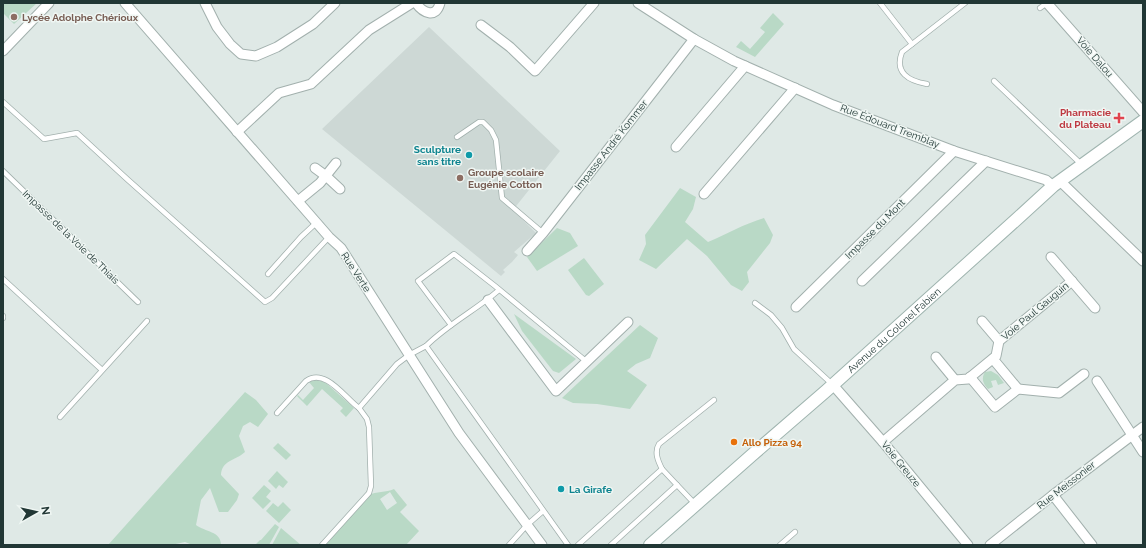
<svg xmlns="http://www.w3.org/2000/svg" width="1146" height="548" viewBox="0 0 1146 548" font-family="Raleway,sans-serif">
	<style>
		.built { fill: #cdd8d5 }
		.green { fill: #b9d9c6; fill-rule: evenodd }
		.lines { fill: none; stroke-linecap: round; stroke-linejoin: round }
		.lane-casing { stroke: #a2b0ad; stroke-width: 6 }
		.street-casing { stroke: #a2b0ad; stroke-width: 11 }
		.secondary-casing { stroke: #9fb4af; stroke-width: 14 }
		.lane { stroke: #fff; stroke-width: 4.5 }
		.street { stroke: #fff; stroke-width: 9 }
		.secondary { stroke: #fff; stroke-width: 12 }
		.education-dot { fill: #8d6e63; stroke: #eff6f3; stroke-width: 1.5 }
		.health-dot { fill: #e0444e; stroke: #eff6f3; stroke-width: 1.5 }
		.culture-dot { fill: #0f9aa8; stroke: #eff6f3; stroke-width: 1.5 }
		.food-dot { fill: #e8710a; stroke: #eff6f3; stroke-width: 1.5 }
		.labels { text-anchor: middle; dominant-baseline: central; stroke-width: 3; stroke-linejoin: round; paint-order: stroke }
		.education-label { font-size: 10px; font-weight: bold; fill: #785e54; stroke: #eff6f3; text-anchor: start }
		.street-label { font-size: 10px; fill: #213735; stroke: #eff6f3 }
		.health-label { font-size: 10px; font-weight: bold; fill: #be3a42; stroke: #eff6f3; text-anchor: end }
		.culture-label { font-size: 10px; font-weight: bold; fill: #0d838f; stroke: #eff6f3; text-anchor: end }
		.food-label { font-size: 10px; font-weight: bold; fill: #c56008; stroke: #eff6f3; text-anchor: start }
	</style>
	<rect width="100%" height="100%" fill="#dfe9e6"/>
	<!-- built -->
	<path class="built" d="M 429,27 L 560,151 L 513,210 L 536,233 L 514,252 L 518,255 L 512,262 L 503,270 L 505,272 L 501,276 L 322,129 Z"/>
	<!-- green -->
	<g class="green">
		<path d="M 3,3 L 37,3 L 14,24 L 3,13 Z"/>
		<path d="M 773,13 L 784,24 L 755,57 L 736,47 L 741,41 L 750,49 L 765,32 L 760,28 Z"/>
		<path d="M 680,188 L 696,197 L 693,209 L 685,222 L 708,242 C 727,234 744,224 764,218 L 773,235 L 770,243 L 747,272 L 749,282 L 742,291 L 731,285 L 707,256 L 687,239 L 656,269 L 639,260 L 646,244 L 645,235 Z"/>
		<path d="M 557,228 L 570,233 L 578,246 L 537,271 L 527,257 Z"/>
		<path d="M 584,258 L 604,284 L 589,296 L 586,295 L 568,270 Z"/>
		<path d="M 514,314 L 576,359 L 559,373 L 553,371 L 522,331 Z"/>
		<path d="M 640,325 L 658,338 L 650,358 L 636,364 L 627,371 L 647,385 L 630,409 L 597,404 L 573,403 L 562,398 Z"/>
		<path d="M 991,371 L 998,375 L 1004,383 L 998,385 L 996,380 L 991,381 L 993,387 L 988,389 C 983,384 981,378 985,372 Z"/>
		<path d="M 314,380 L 320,380 L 326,383 L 354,408 L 346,417 L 340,411 L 343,408 L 322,389 L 307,406 L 297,396 L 298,395 L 303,400 L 314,388 L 309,382 Z"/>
		<path d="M 245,392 L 256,400 L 268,414 L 258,427 L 250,422 L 243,426 L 239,436 L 245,452 C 235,461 222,460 221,475 L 239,494 L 237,500 L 228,512 L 219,512 L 210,488 L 201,500 L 196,525 C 205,532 221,531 221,545 L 177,545 L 190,544 L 185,542 L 171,545 L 108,545 Z"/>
		<path d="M 278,443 L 291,455 L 286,460 L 273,448 Z"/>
		<path d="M 277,471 L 288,482 L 283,488 L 279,485 L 276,489 L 268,481 Z"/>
		<path d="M 264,485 L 271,491 L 266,497 L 271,501 L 263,509 L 252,498 Z"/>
		<path d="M 394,489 L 407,505 L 400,512 L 419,531 L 406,545 L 325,545 L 369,495 C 376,491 386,493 394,489 ZM 390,492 L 397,503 L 387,510 L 380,499 Z"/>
		<path d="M 283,502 L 291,510 L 279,523 L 266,511 L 273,503 L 278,507 Z"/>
		<path d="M 275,524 L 279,527 L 269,545 L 255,545 L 260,540 L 261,540 Z"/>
		<path d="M 281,528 L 301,545 L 272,545 Z"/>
	</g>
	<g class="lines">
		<defs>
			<g id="lane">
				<path d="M 880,3 L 912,44"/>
				<path d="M 1040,8 L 1047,3"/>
				<path d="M 994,81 L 1081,164"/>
				<path d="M 927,84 C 909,81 894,73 902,52 L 965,3"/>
				<path d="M 3,102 L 44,139 L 77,133 L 127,179 L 265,302 L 272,298 L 329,237"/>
				<path d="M 457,137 L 479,122 L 483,122 L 491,130 L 496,140 L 502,198 L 543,233"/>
				<path d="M 3,171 L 138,302"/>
				<path d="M 268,274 L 301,237 L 316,223"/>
				<path d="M 3,279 L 102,370"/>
				<path d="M 755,303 L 771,315 L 782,328 L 794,349 L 832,384"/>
				<path d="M 3,316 L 3,318"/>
				<path d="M 451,325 L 418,281 L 454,254 L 495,286 L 587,362"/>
				<path d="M 426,346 C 448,324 476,310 499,290"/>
				<path d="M 277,413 L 306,381 C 325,367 345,398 359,408"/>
				<path d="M 60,417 L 147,321"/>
				<path d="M 677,485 L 695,504"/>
				<path d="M 322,545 L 369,493 L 371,486 L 369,427 L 367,419 L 359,408 L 397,364 L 409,355 L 426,346 L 568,545"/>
				<path d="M 509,545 L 527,525 L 543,511"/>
				<path d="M 578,545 L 662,469 C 658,461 654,452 659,444 L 714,400"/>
				<path d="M 611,545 L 677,485 L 662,469"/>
				<path d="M 780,545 L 795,532"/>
			</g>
			<g id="street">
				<path d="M 125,3 L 329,237 L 341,248 L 459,433 L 542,545"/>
				<path d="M 205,3 L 217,27 L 230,44 L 241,54 L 256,56 L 277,47 L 313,24 L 335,3"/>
				<path d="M 416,3 C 423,13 436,19 440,3"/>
				<path d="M 638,3 L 694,39 L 734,61 L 833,105 L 954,151 L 1046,180 L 1053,186"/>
				<path d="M 1047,3 L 1143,112"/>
				<path d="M 481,25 L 510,47 L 535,71 L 594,3"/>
				<path d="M 3,51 L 49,3"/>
				<path d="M 237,132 L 279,93 L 311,84 L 369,30 L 412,3"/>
				<path d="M 676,147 L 745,66"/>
				<path d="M 315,168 L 326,176 L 340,189"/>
				<path d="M 1060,181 L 1143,261"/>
				<path d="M 704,194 L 795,88"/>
				<path d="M 298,201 L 320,183 L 336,163"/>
				<path d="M 527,251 L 543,233 L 694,39"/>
				<path d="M 1051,257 L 1095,308"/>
				<path d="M 862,281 L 986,161"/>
				<path d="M 488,300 L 556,391 L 628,322"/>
				<path d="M 796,307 L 954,151"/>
				<path d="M 982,321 L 999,341"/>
				<path d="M 936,357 L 955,380"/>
				<path d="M 970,377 L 995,407 L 1018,389 L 993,359"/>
				<path d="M 1097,381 L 1143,452"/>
				<path d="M 833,385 L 883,442 L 968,545"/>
				<path d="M 1018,389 L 1059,393 L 1084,374"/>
				<path d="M 883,442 L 955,380 L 968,379 L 996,356 L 999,341 L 1072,281"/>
				<path d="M 1053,495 L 1092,545"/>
				<path d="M 990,545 L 1053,495 L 1143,427"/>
			</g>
			<g id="secondary">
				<path id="s1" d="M 650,545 L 752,455 L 826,391 L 1018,218 L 1053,186 L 1143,121"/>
			</g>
		</defs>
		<!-- lane casing -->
		<use href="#lane" class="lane-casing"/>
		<!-- street casing -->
		<use href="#street" class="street-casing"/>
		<!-- secondary casing -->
		<use href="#secondary" class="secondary-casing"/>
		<!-- lane -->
		<use href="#lane" class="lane"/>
		<!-- street -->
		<use href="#street" class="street"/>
		<!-- secondary -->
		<use href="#secondary" class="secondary"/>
	</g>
	<!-- markers -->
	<g class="education-dot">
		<circle cx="14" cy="17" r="4"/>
		<circle cx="460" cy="178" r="4"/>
	</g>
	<path class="health-dot" d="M1117 112h4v4h4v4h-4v4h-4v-4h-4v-4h4z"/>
	<g class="culture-dot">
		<circle cx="469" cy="155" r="4"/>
		<circle cx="561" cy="489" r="4"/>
	</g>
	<circle class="food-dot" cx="734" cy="442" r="4"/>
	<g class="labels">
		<!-- education labels -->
		<g class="education-label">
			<text x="22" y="17">Lycée Adolphe Chérioux</text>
			<text x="468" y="172">Groupe scolaire<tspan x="468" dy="12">Eugénie Cotton</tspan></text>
		</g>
		<!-- street labels -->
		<g class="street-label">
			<text transform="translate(1095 57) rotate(49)">Voie Dalou</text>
			<text transform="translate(890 126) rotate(21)">Rue Édouard Tremblay</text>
			<text transform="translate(611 145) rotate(-52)">Impasse André Kommer</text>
			<text transform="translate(875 229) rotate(-45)">Impasse du Mont</text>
			<text transform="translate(71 237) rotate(44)">Impasse de la Voie de Thiais</text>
			<text transform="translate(356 272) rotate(57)">Rue Verte</text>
			<text transform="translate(1035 311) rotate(-40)">Voie Paul Gauguin</text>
			<text stroke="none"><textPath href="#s1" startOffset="325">Avenue du Colonel Fabien</textPath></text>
			<text transform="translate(901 464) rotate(51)">Voie Greuze</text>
			<text transform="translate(1066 485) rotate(-38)">Rue Meissonier</text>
		</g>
		<!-- health labels -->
		<g class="health-label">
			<text x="1111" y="112">Pharmacie<tspan x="1111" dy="12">du Plateau</tspan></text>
		</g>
		<!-- culture labels -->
		<g class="culture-label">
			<text x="461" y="149">Sculpture<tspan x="461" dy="12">sans titre</tspan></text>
			<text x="569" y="489" text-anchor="start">La Girafe</text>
		</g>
		<!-- food labels -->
		<g class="food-label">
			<text x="742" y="442">Allo Pizza 94</text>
		</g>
	</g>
	<!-- border -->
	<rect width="1146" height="548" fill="none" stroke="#213735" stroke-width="8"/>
	<!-- north arrow -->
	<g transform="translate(36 512) rotate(82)" stroke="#eff6f3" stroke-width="3" paint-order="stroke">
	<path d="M0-3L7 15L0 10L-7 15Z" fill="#213735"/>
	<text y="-6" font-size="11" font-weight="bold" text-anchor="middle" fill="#213735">N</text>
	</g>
</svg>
